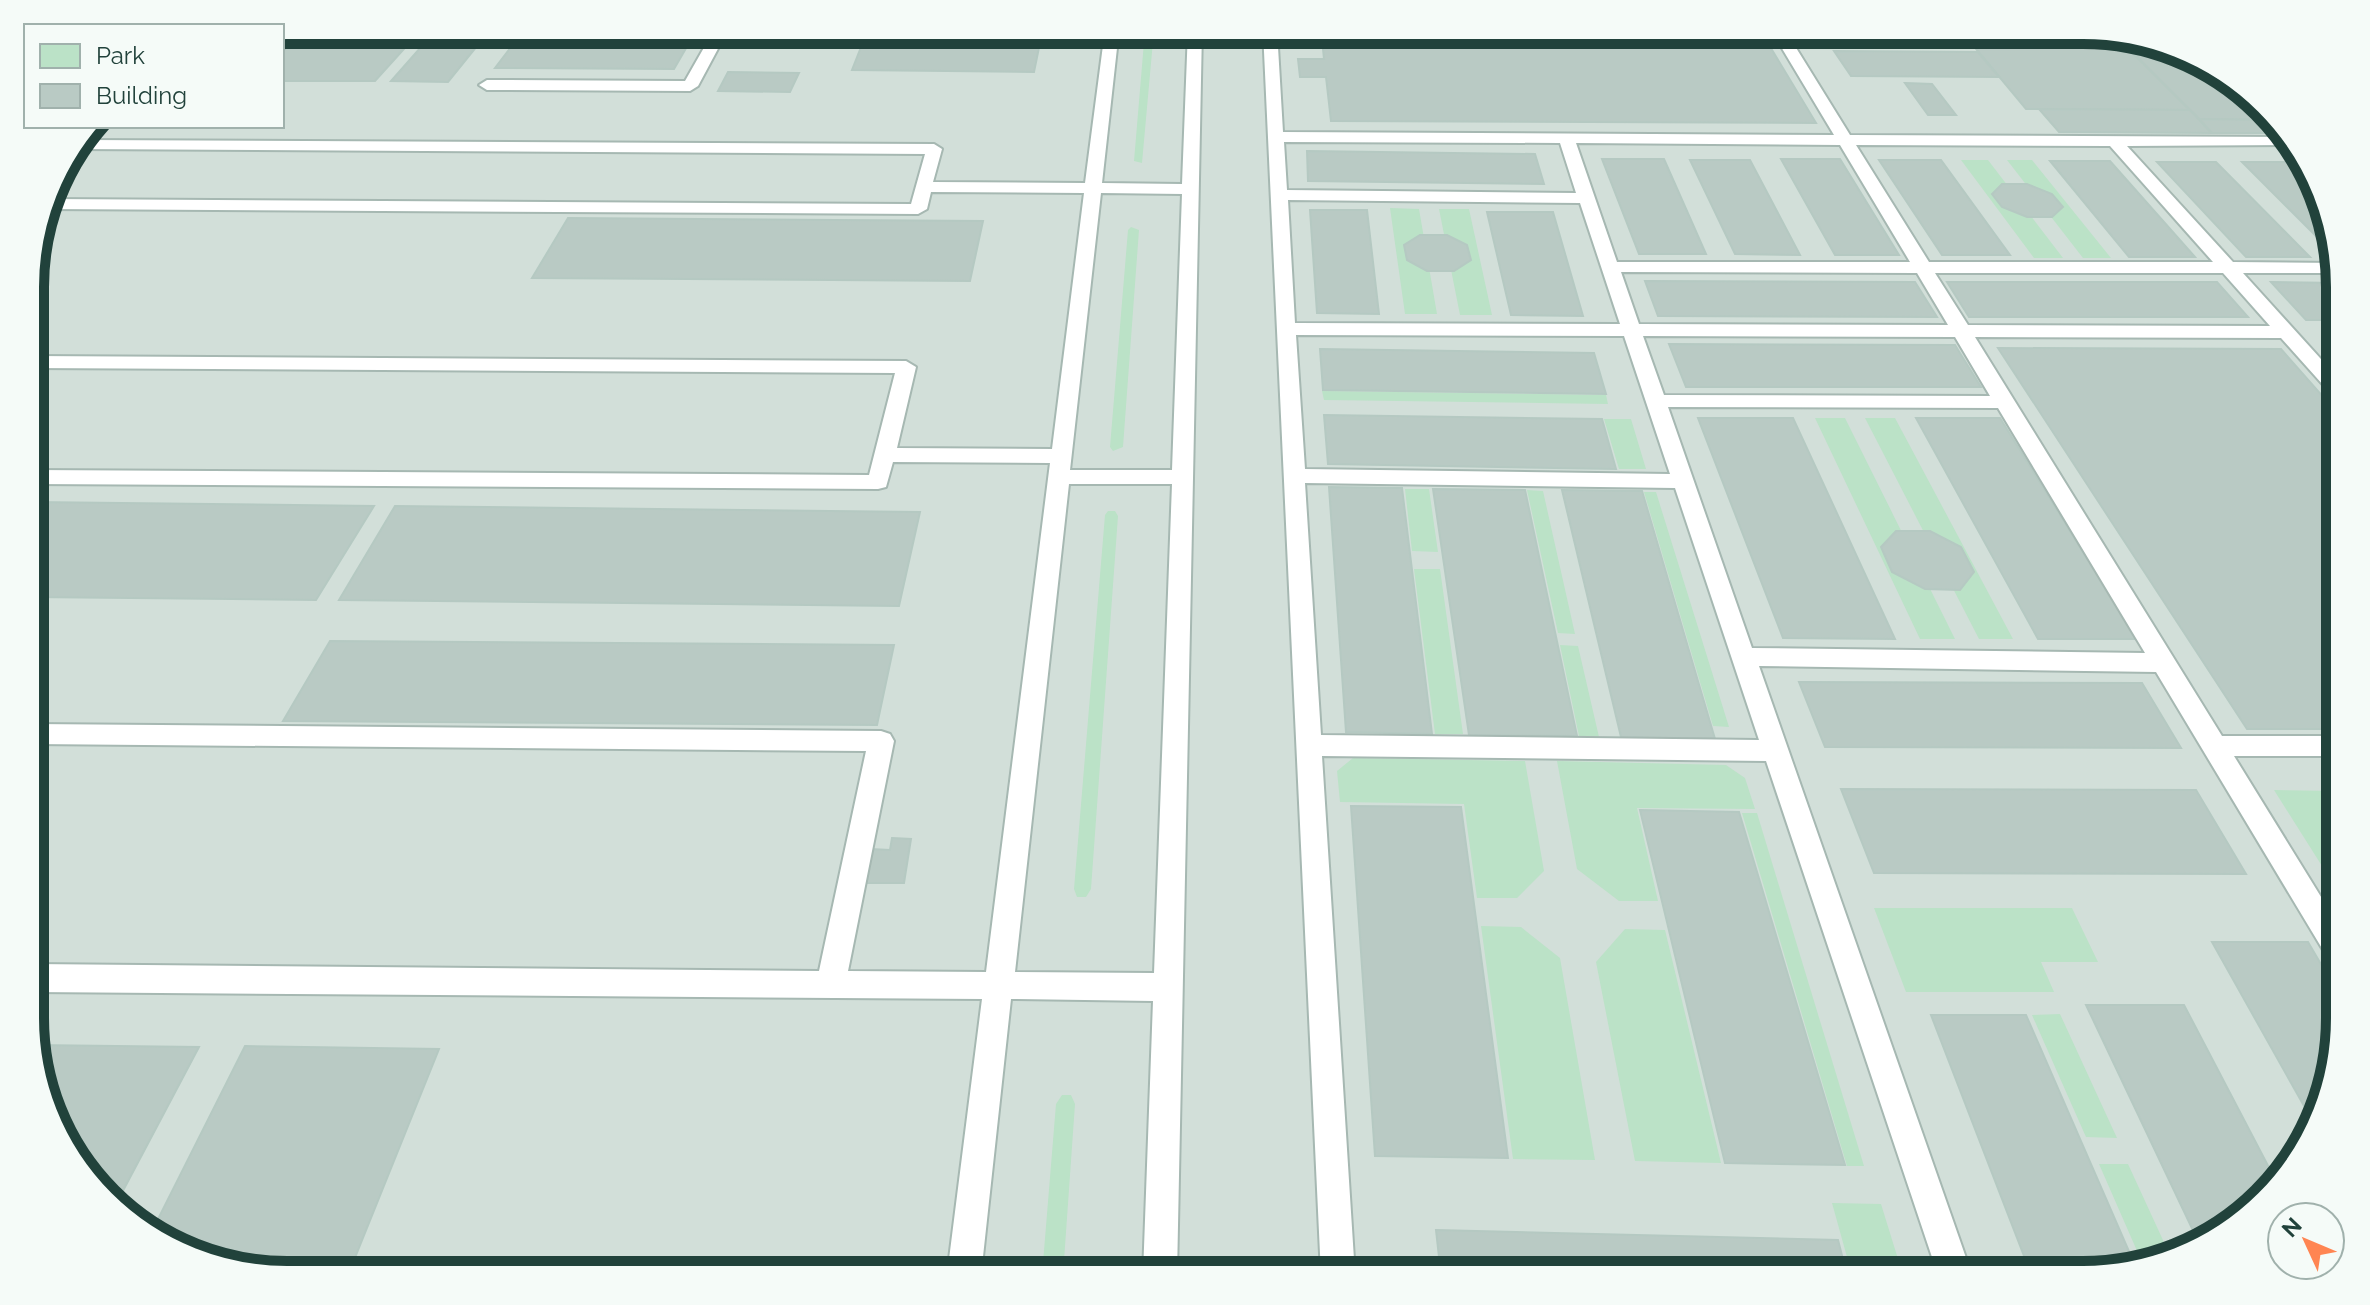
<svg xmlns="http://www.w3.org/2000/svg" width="2370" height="1305" viewBox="0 0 2370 1305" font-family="Raleway,sans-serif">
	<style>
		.built { fill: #d2dfd9 }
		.green { fill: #bbe2c7 }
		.building { fill: #b9cac4; stroke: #b5c9c2; stroke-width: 2 }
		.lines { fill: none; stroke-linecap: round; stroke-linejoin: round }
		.service-casing { stroke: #a6b8b2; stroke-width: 4 }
		.service { fill: #fff; fill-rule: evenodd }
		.rim { fill: none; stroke: #21423b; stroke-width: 10 }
	</style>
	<rect width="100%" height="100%" fill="#e4efea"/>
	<!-- built -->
	<path class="built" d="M 2083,30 L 2211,64 L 2297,145 L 2339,270 L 2339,1034 L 2306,1146 L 2225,1232 L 2099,1274 L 287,1275 L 159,1241 L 73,1160 L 32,1051 L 32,254 L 57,173 L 93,126 L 282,126 L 282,31 L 287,30 Z"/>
	<!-- green -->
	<g class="green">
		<path d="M 1145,30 L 1154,30 L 1142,163 L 1134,161 Z"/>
		<path d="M 1961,160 L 1988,160 L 2063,258 L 2034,258 Z"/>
		<path d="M 2007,160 L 2032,160 L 2111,258 L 2083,258 Z"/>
		<path d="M 1390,208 L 1419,209 L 1437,314 L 1405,314 Z"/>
		<path d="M 1439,209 L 1469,209 L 1492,315 L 1460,315 Z"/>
		<path d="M 1131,227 L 1139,230 L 1123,447 L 1113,451 L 1110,447 L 1128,230 Z"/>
		<path d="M 1322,391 L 1606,395 L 1608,404 L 1324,400 Z"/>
		<path d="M 1815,418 L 1845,418 L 1955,639 L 1920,639 Z"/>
		<path d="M 1865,418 L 1895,418 L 2013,639 L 1979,639 Z"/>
		<path d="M 1604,419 L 1631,419 L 1646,469 L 1619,469 Z"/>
		<path d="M 1405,489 L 1429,489 L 1438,552 L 1412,551 Z"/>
		<path d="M 1527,490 L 1543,491 L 1575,634 L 1558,633 Z"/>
		<path d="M 1644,492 L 1656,492 L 1729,727 L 1713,726 Z"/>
		<path d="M 1108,511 L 1115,511 L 1118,516 L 1091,889 L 1086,897 L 1077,897 L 1074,889 L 1105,515 Z"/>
		<path d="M 1414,569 L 1440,569 L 1463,734 L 1435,734 Z"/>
		<path d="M 1560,645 L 1578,646 L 1599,737 L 1579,736 Z"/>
		<path d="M 1353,758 L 1525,761 L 1544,871 L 1517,898 L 1477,898 L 1464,804 L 1340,802 L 1337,771 Z"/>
		<path d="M 1557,761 L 1726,765 L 1745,778 L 1755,809 L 1637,808 L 1658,901 L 1619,901 L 1577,869 Z"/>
		<path d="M 2274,790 L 2339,791 L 2339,893 Z"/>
		<path d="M 1742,813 L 1757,813 L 1864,1166 L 1847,1166 Z"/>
		<path d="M 1874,908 L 2072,908 L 2098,962 L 2041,962 L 2054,992 L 1906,992 Z"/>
		<path d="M 1481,926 L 1521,927 L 1560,958 L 1595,1160 L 1513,1159 Z"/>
		<path d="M 1625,929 L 1665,930 L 1721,1163 L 1635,1161 L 1596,962 Z"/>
		<path d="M 2060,1014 L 2117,1138 L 2086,1137 L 2032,1015 Z"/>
		<path d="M 1062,1095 L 1071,1095 L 1075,1104 L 1063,1275 L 1042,1275 L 1056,1104 Z"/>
		<path d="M 2099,1164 L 2128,1164 L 2168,1251 L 2141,1260 Z"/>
		<path d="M 1832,1203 L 1881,1204 L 1903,1275 L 1852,1275 Z"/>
	</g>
	<!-- building -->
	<g class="building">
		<path d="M 421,30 L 375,81 L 282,81 L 282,31 Z"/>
		<path d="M 436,30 L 490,30 L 448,82 L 391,81 Z"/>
		<path d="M 524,30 L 587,30 L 696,31 L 674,69 L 495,68 Z"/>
		<path d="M 867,32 L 1042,33 L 1034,72 L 852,70 Z"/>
		<path d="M 1670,33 L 1707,33 L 1711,40 L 1766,40 L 1816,123 L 1331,121 L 1326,77 L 1300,77 L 1298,59 L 1324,59 L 1322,39 L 1550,40 L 1549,34 L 1610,34 L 1612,40 L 1674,40 Z"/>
		<path d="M 1967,38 L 2120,40 L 2190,110 L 2026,109 Z"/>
		<path d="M 2120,40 L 2211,64 L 2270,120 L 2199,119 Z"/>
		<path d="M 1834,51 L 1978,52 L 1999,77 L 1851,76 Z"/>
		<path d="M 728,72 L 799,73 L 790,92 L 718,91 Z"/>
		<path d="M 1905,83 L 1932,84 L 1956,115 L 1928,115 Z"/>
		<path d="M 2039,109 L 2190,110 L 2212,133 L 2059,132 Z"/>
		<path d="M 2199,119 L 2270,120 L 2285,133 L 2212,133 Z"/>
		<path d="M 1307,151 L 1535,154 L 1544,184 L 1308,181 Z"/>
		<path d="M 1602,159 L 1664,159 L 1706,254 L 1639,254 Z"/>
		<path d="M 1781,159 L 1840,159 L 1899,255 L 1835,255 Z"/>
		<path d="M 1690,160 L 1750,160 L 1800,255 L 1735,254 Z"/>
		<path d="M 1879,160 L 1941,160 L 2010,255 L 1942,255 Z"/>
		<path d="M 2050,161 L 2110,161 L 2195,257 L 2129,257 Z"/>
		<path d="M 2157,162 L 2216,162 L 2310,257 L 2246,257 Z"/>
		<path d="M 2242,162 L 2303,162 L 2334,254 Z"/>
		<path d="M 2002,184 L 2027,184 L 2052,194 L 2063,207 L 2052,217 L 2027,217 L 2002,207 L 1992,194 Z"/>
		<path d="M 1310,210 L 1367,210 L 1379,314 L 1317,313 Z"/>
		<path d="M 1487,212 L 1553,212 L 1583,316 L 1511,315 Z"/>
		<path d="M 568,218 L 983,221 L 970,281 L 532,278 Z"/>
		<path d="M 1420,235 L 1447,235 L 1467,245 L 1471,260 L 1454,271 L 1427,271 L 1407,260 L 1404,245 Z"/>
		<path d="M 1645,281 L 1915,282 L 1937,317 L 1658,316 Z"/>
		<path d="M 1947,282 L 2217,282 L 2248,317 L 1969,317 Z"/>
		<path d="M 2271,282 L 2339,283 L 2339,320 L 2306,320 Z"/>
		<path d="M 1669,344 L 1955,345 L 1981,387 L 1686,387 Z"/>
		<path d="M 1998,348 L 2281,349 L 2339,415 L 2339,729 L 2247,729 Z"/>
		<path d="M 1320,349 L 1594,353 L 1606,394 L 1323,390 Z"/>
		<path d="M 1324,415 L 1602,419 L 1616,469 L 1328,464 Z"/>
		<path d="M 1698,418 L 1793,418 L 1895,639 L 1783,638 Z"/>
		<path d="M 1916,418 L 2000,418 L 2137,639 L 2038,639 Z"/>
		<path d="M 1329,487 L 1402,488 L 1432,734 L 1346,732 Z"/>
		<path d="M 1433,489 L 1525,490 L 1577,736 L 1469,735 Z"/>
		<path d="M 1562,490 L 1642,491 L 1715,739 L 1621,737 Z"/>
		<path d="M 32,502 L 374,506 L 316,600 L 32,597 Z"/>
		<path d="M 395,506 L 920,512 L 899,606 L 339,600 Z"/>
		<path d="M 1896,531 L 1930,531 L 1961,547 L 1974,572 L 1960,590 L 1925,589 L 1892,572 L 1881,547 Z"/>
		<path d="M 330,641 L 894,645 L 877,725 L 283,721 Z"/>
		<path d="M 1799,682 L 2142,683 L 2181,748 L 1825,747 Z"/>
		<path d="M 1841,789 L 2196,790 L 2246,874 L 1874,873 Z"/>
		<path d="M 1351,806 L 1461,807 L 1508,1158 L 1375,1156 Z"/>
		<path d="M 1640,810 L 1739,812 L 1845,1165 L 1725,1163 Z"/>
		<path d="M 892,838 L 911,839 L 904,883 L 864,883 L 871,849 L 890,850 Z"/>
		<path d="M 2212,942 L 2308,942 L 2339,995 L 2339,1034 L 2313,1122 Z"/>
		<path d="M 2086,1005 L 2184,1005 L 2275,1179 L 2225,1232 L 2198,1241 Z"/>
		<path d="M 1931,1015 L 2026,1015 L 2134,1263 L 2099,1274 L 2031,1274 Z"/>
		<path d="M 32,1045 L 199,1047 L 117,1202 L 73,1160 Z"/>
		<path d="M 245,1046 L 439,1049 L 348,1275 L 287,1275 L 159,1241 L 151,1233 Z"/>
		<path d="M 1436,1230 L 1838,1240 L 1847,1275 L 1441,1275 Z"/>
	</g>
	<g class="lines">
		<defs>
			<g id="service">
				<path d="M 714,30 L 728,30 L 698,86 L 690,91 L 487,90 L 479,85 L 487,80 L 685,81 Z"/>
				<path d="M 1105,30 L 1119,30 L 1102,183 L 1182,184 L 1188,30 L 1202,30 L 1177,1275 L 1143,1275 L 1153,1001 L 1011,999 L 981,1275 L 947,1275 L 982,999 L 32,992 L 32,964 L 819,971 L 866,751 L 32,744 L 32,724 L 881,731 L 890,734 L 894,741 L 848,971 L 986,972 L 1050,463 L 893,462 L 886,487 L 878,489 L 32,484 L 32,470 L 869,475 L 895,373 L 32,368 L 32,356 L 906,361 L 916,367 L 897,448 L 1052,449 L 1084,193 L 931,192 L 927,209 L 918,214 L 46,209 L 49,199 L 911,204 L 925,154 L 75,149 L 82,140 L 934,144 L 942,149 L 933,182 L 1085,183 ZM 1101,193 L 1182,194 L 1172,470 L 1070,470 ZM 1069,484 L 1172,484 L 1154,973 L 1015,972 Z"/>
				<path d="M 1263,30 L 1277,30 L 1283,132 L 1834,135 L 1771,30 L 1785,30 L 1850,135 L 2289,137 L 2297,145 L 2127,146 L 2233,262 L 2337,263 L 2339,273 L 2243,273 L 2339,379 L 2339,397 L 2332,395 L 2281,338 L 1975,337 L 2222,736 L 2339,736 L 2339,756 L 2234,756 L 2339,926 L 2339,964 L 2329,960 L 2156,672 L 1759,666 L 1972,1275 L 1938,1275 L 1766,761 L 1322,756 L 1355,1275 L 1321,1275 ZM 1284,142 L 1560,143 L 1576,193 L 1287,190 ZM 1576,143 L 1840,145 L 1910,262 L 1617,262 ZM 1856,145 L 2110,146 L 2213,262 L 1929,262 ZM 1288,200 L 1580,203 L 1620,324 L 1295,323 ZM 1621,272 L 1917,273 L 1948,325 L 1639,324 ZM 1935,273 L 2223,273 L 2270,326 L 1968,325 ZM 1296,335 L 1624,336 L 1670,474 L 1305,469 ZM 1643,336 L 1955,337 L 1990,396 L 1664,395 ZM 1668,407 L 1998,408 L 2145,653 L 1752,648 ZM 1305,483 L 1675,488 L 1759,740 L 1321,735 Z"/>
				<path d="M 1814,30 L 2060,30 L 2062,33 L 2055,37 L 1820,36 L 1815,35 Z"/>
			</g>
		</defs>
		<!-- service casing -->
		<use href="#service" class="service-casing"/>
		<!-- service -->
		<use href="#service" class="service"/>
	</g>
	<!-- crop -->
	<path d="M0 0H2370V1305H0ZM287 44H2083A243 243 0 0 1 2326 287V1018A243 243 0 0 1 2083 1261H287A243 243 0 0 1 44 1018V287A243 243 0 0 1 287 44Z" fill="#f5fbf8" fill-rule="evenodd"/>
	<path class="rim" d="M287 44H2083A243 243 0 0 1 2326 287V1018A243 243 0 0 1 2083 1261H287A243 243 0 0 1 44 1018V287A243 243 0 0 1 287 44Z"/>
	<!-- legend -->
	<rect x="24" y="24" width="260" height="104" fill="#f5fbf8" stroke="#a0b1ac" stroke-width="2"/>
	<rect x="40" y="44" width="40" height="24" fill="#bbe2c7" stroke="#a0b1ac" stroke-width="2"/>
	<text x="96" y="64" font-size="24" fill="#21423b">Park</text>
	<rect x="40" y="84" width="40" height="24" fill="#b9cac4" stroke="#a0b1ac" stroke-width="2"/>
	<text x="96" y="104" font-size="24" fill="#21423b">Building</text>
	<!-- north arrow -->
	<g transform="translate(2306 1241) rotate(314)"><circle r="38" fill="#f5fbf8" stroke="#a0b1ac" stroke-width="2"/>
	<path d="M0-6L14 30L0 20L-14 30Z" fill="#ff8552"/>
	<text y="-12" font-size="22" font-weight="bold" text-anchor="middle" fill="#21423b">N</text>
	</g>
</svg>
